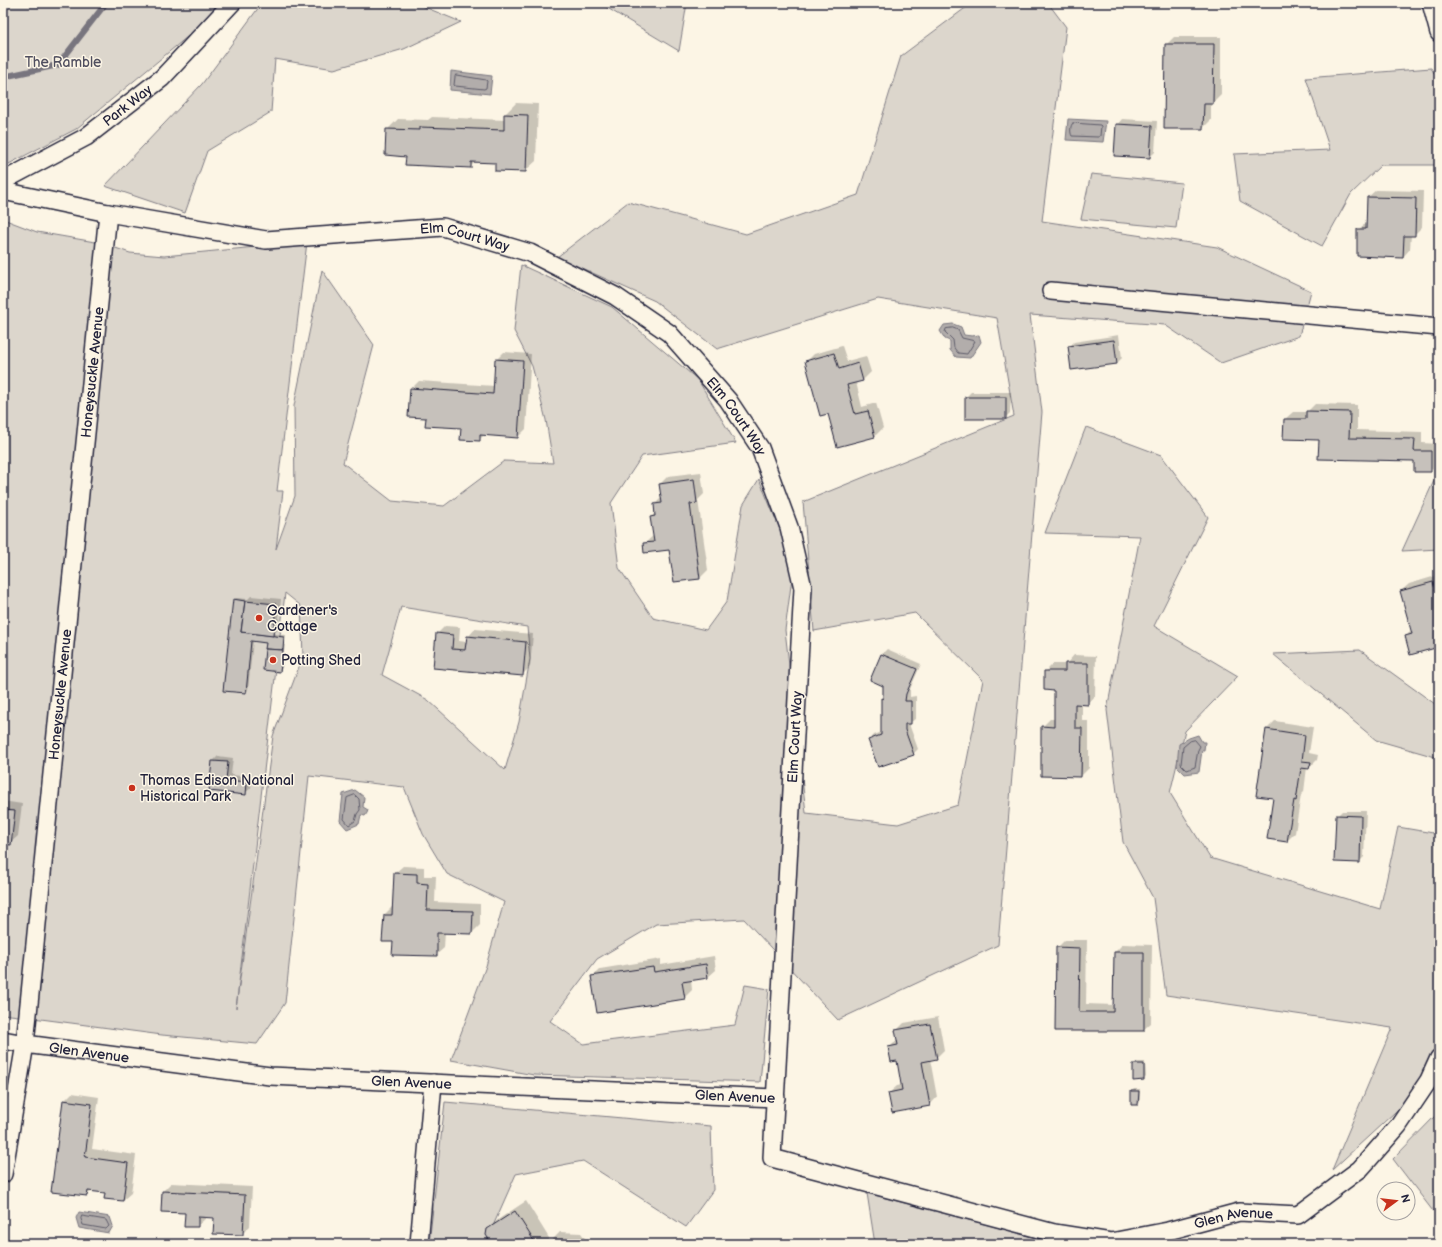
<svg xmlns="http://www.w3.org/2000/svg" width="1442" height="1247" viewBox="0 0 1442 1247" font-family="'Balsamiq Sans',sans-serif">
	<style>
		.green { fill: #dcd6cc; stroke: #7f7c84; fill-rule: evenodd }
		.water { fill: #b2adab; stroke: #78757e }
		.shadow { fill: #0003 }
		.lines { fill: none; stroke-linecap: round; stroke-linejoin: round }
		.shore { stroke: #5c5a68; stroke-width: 1 }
		.stream { stroke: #78757e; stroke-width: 6 }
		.building { fill: #c6c1bb; stroke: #22223b }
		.minor-casing { stroke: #22223b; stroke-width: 20 }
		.minor { stroke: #fcf5e5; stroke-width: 17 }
		.poi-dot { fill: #c8321e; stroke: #fcf5e5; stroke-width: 1.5 }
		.labels { text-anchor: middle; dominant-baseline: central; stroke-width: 3; stroke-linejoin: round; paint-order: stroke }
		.park-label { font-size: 14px; fill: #504f5f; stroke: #fcf5e5 }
		.street-label { font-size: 14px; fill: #22223b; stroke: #fcf5e5 }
		.poi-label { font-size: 14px; fill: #22223b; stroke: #fcf5e5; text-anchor: start }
	</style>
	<rect width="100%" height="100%" fill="#fcf5e5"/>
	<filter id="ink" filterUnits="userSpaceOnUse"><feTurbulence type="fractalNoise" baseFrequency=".025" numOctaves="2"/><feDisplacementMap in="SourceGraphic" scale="8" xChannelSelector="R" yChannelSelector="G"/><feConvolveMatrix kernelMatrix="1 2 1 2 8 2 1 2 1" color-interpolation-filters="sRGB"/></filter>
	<g filter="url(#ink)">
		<!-- green -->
		<g class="green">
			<path d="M 3,3 L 219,3 L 193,32 L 76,129 L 3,167 Z"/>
			<path d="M 262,3 L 420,3 L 422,6 L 461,22 L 404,49 L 334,69 L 275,59 L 271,112 L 207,151 L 185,213 L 105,186 L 202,84 Z"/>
			<path d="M 599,3 L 687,3 L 679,51 Z"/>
			<path d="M 972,3 L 1048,3 L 1066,27 L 1042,221 L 1217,247 L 1311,291 L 1299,336 L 1221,363 L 1165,325 L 1030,315 L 1042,412 L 998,945 L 838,1020 L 744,919 L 656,924 L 597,959 L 550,1021 L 583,1044 L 735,1025 L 745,985 L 769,989 L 760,1082 L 534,1075 L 451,1060 L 486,966 L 504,902 L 447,874 L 423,834 L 404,787 L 309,776 L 285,1003 L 257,1044 L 162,1035 L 3,1014 L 3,219 L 37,232 L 101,243 L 130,253 L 164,256 L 307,242 L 277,491 L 283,491 L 276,549 L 295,496 L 294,406 L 322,270 L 374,345 L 343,463 L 392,501 L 444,506 L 504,461 L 553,463 L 546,420 L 532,366 L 514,331 L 521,265 L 612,307 L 698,380 L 736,443 L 642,456 L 611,503 L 619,568 L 653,618 L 706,630 L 727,601 L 743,505 L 759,479 L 794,563 L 785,630 L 806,813 L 898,824 L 958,805 L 983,680 L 915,613 L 814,631 L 803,502 L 1014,416 L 997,318 L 878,299 L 717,349 L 655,301 L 557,257 L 628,202 L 746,234 L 858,195 L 901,56 ZM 285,593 L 301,606 L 303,656 L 273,736 L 236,1008 ZM 401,607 L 527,627 L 530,659 L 519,722 L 505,770 L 428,700 L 382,675 Z"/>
			<path d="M 1431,68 L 1439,81 L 1439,165 L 1381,165 L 1351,194 L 1322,246 L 1240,201 L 1234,154 L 1330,150 L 1306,78 Z"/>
			<path d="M 1091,174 L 1182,183 L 1176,228 L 1081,219 Z"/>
			<path d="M 1086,427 L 1161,455 L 1208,517 L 1154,626 L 1238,676 L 1185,731 L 1170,793 L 1210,858 L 1380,909 L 1398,827 L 1439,834 L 1439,1045 L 1407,1101 L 1332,1170 L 1392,1028 L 1166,995 L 1153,898 L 1123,842 L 1107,710 L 1140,536 L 1045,533 Z"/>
			<path d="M 1438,472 L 1439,473 L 1439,549 L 1402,551 Z"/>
			<path d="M 1360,650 L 1435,704 L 1439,703 L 1439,758 L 1376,740 L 1273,654 Z"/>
			<path d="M 445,1102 L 711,1126 L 713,1190 L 686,1227 L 583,1161 L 516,1174 L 485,1244 L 429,1244 Z"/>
			<path d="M 1438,1113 L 1439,1114 L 1439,1219 L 1393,1159 Z"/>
			<path d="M 867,1193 L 1060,1244 L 877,1244 L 874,1238 Z"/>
		</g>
		<!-- water -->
		<g class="water">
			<path d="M 451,71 L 492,76 L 490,94 L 450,90 Z"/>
			<path d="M 1068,119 L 1106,121 L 1103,142 L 1066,140 Z"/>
			<path d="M 953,324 L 961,327 L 964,335 L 972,336 L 979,335 L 981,342 L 970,358 L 956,357 L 950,350 L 950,341 L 945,339 L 940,331 L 944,325 Z"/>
			<path d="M 1198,735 L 1202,742 L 1205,742 L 1204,750 L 1202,750 L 1199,772 L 1185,774 L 1177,766 L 1179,744 L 1189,738 Z"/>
			<path d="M 355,790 L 364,797 L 363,807 L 368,810 L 367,813 L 365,816 L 361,815 L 359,824 L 347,829 L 340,821 L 343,794 Z"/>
			<path d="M 79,1212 L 110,1217 L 113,1226 L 109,1233 L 79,1228 L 76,1218 Z"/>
		</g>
		<!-- shadow -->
		<g class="shadow">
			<path d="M 1174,37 L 1221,37 L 1221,95 L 1213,103 L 1211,103 L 1211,120 L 1203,128 L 1166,45 Z"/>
			<path d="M 516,103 L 538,104 L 536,161 L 525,171 L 496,162 L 476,161 L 470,167 L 407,156 L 387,130 L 398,119 L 428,120 L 432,117 L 505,120 L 505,114 Z"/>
			<path d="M 1122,119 L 1157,121 L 1155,152 L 1150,157 L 1117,125 Z"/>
			<path d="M 1376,190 L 1423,191 L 1422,227 L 1414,235 L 1411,235 L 1410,249 L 1403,257 L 1358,230 L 1367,222 L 1368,197 Z"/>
			<path d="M 1119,335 L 1122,358 L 1117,363 L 1069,347 L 1074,342 Z"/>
			<path d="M 842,346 L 847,361 L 866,356 L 871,372 L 863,380 L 856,382 L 862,407 L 876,403 L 883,428 L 875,436 L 838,446 L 829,412 L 806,362 L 814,354 Z"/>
			<path d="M 504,352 L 531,354 L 526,429 L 518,437 L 485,434 L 479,440 L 462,428 L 427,417 L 411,389 L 419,381 L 495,386 L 496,360 Z"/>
			<path d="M 971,392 L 1011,392 L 1010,413 L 1005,418 L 966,397 Z"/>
			<path d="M 1315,404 L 1357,405 L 1357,430 L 1422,432 L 1422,443 L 1439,444 L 1438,463 L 1430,471 L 1415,460 L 1320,439 L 1285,419 L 1293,412 L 1307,412 Z"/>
			<path d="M 701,472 L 704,494 L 698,500 L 708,570 L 700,578 L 670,549 L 644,544 L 654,535 L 651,517 L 656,512 L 655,504 L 662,497 L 660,484 L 668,476 Z"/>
			<path d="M 1439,575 L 1439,646 L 1406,636 L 1412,630 L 1401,591 L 1409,584 Z"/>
			<path d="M 251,596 L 281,599 L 278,629 L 274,634 L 286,635 L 282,668 L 280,671 L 267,642 L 253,640 L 248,690 L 246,692 L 234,600 L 236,598 L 248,599 Z"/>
			<path d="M 445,626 L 460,627 L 459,641 L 467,642 L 468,637 L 475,629 L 533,634 L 530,667 L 522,675 L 434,667 L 437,634 Z"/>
			<path d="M 887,649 L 921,664 L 910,689 L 910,697 L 916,696 L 916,718 L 909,724 L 918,749 L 913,754 L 869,741 L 874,735 L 882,732 L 882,699 L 884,697 L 882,654 Z"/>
			<path d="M 1074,655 L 1096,656 L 1095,696 L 1088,704 L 1082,704 L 1082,721 L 1089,721 L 1089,768 L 1081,776 L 1042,775 L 1042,727 L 1050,719 L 1055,719 L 1055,690 L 1045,672 L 1053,664 L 1066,664 Z"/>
			<path d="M 1275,721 L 1313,727 L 1309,753 L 1318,755 L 1317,760 L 1309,768 L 1307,767 L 1304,792 L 1301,795 L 1295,833 L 1287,841 L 1274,797 L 1257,795 L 1267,729 Z"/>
			<path d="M 218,756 L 233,758 L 231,775 L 252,777 L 251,788 L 245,793 L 210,790 L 213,761 Z"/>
			<path d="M 3,801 L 22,804 L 18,836 L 10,843 L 3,842 Z"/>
			<path d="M 1342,811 L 1366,811 L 1364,857 L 1359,862 L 1337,816 Z"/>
			<path d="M 403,866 L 424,867 L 424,876 L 436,876 L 435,902 L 480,904 L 480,925 L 472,933 L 445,932 L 444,948 L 436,955 L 394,941 L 384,915 L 392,907 L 395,873 Z"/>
			<path d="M 1065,940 L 1087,940 L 1086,1004 L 1114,1005 L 1115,952 L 1123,944 L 1152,945 L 1151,1023 L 1143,1030 L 1056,1030 L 1057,948 Z"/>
			<path d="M 714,956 L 716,970 L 708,977 L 691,980 L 692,990 L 684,998 L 592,977 L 600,969 L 661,959 L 661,965 Z"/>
			<path d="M 938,1017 L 944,1050 L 936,1058 L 930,1059 L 937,1097 L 930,1105 L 889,1093 L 897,1086 L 902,1085 L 897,1060 L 890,1047 L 898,1039 L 896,1031 L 904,1023 Z"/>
			<path d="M 1136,1062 L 1145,1062 L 1146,1077 L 1144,1079 L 1134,1064 Z"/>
			<path d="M 1134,1089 L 1140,1089 L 1140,1102 L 1138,1104 L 1132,1091 Z"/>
			<path d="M 72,1093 L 99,1097 L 92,1149 L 136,1155 L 131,1193 L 123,1200 L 106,1192 L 92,1190 L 87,1195 L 64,1101 Z"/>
			<path d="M 171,1183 L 252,1187 L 250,1226 L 242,1234 L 215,1217 L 205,1217 L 205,1219 L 197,1226 L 186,1212 L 163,1191 Z"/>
			<path d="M 526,1201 L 549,1238 L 549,1243 L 560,1232 L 581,1233 L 589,1244 L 494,1244 L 488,1229 L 499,1219 Z"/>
			<path d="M 1397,1240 L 1437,1243 L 1437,1244 L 1393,1244 Z"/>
		</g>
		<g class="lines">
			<!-- shore -->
			<g class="shore">
				<path d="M 456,75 L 486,80 L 487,81 L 486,88 L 484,89 L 455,86 L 454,85 L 455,77 Z"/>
				<path d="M 1073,123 L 1100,125 L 1101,126 L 1100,136 L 1098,137 L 1072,136 C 1070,133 1070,125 1073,123 Z"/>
				<path d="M 953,328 L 958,330 L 962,338 L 975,341 L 967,354 L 958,353 L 954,348 L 953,340 L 945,332 L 946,329 Z"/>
				<path d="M 1195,740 L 1200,746 L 1198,750 L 1195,767 L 1187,770 L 1181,764 L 1183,747 L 1190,741 Z"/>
				<path d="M 355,795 L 359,799 L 360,810 L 357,814 L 355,821 L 349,825 L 344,819 L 347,798 Z"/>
				<path d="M 82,1216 L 106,1220 L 109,1226 L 106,1229 L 83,1225 L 81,1219 Z"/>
			</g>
			<!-- stream -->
			<path class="stream" d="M 3,77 L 58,65 L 106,3"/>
		</g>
		<!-- building -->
		<g class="building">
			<path d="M 1165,44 L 1214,44 L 1213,104 L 1204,104 L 1203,129 L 1164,129 Z"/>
			<path d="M 504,114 L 528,115 L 526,172 L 495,171 L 495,163 L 471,162 L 471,168 L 405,165 L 406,157 L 385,155 L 386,129 L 420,130 L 420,127 L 504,130 Z"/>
			<path d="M 1116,124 L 1152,126 L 1150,158 L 1114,156 Z"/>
			<path d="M 1367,197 L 1416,198 L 1415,236 L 1404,236 L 1403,258 L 1357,256 L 1357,229 L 1366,229 Z"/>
			<path d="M 1114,340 L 1117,364 L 1071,370 L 1068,346 Z"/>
			<path d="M 834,353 L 839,369 L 858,363 L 863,381 L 847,385 L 855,414 L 868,411 L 875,437 L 837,447 L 828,414 L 820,416 L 805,361 Z"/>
			<path d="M 495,359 L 523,361 L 518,438 L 480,435 L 480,441 L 460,440 L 461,428 L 425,426 L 426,418 L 408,417 L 410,388 L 493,394 Z"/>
			<rect x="965" y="397" width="41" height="22"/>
			<path d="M 1306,411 L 1350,412 L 1349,438 L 1415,439 L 1414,451 L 1431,451 L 1431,472 L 1414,472 L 1414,461 L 1318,459 L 1319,440 L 1283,439 L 1284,419 L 1306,419 Z"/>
			<path d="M 694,479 L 697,503 L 690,504 L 700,579 L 674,582 L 669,550 L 644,553 L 643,543 L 654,542 L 650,517 L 655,516 L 654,504 L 662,503 L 659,484 Z"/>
			<path d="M 1433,582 L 1439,605 L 1439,647 L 1410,655 L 1405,636 L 1412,634 L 1400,591 Z"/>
			<path d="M 233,599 L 245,601 L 241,632 L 284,637 L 283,650 L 265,649 L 266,643 L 251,641 L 246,693 L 223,691 Z"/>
			<path d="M 245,601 L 276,604 L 273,636 L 241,632 Z"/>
			<path d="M 436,633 L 453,635 L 452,649 L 465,650 L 467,636 L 526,642 L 523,676 L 433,668 Z"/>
			<path d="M 265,649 L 283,650 L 280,672 L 263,670 Z"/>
			<path d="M 881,654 L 917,669 L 906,694 L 905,701 L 911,701 L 911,724 L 905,724 L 905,730 L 914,755 L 878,767 L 868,740 L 881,735 L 881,698 L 883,699 L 883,686 L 870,680 Z"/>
			<path d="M 1065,663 L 1088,663 L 1088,705 L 1075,704 L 1075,728 L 1082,728 L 1081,777 L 1041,776 L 1041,726 L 1054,727 L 1054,691 L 1044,690 L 1044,671 L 1065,671 Z"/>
			<path d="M 1266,729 L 1305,735 L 1302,761 L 1311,762 L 1309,769 L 1301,768 L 1296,801 L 1294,800 L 1287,842 L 1267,839 L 1273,798 L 1256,796 Z"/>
			<path d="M 212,761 L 228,762 L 226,780 L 247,782 L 246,795 L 209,791 Z"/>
			<path d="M 3,810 L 15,811 L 11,845 L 3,844 Z"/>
			<path d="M 1336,815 L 1361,816 L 1360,863 L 1334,862 Z"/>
			<path d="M 394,873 L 417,874 L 417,883 L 428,884 L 427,910 L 473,911 L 472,934 L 437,933 L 437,956 L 392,955 L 393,942 L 382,942 L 384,915 L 392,915 Z"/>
			<path d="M 1056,947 L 1080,948 L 1079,1012 L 1113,1012 L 1114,952 L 1144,952 L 1144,1031 L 1055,1031 Z"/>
			<path d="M 706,964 L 708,978 L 682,982 L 685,999 L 597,1013 L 591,976 L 653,967 L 654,972 Z"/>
			<path d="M 930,1024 L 937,1059 L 922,1062 L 930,1106 L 892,1113 L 888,1093 L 902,1090 L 897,1061 L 891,1062 L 888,1047 L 898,1045 L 895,1030 Z"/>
			<path d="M 1133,1064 L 1144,1064 L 1144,1080 L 1133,1081 Z"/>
			<path d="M 1131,1091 L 1139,1091 L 1138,1105 L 1131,1105 Z"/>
			<path d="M 63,1100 L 92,1104 L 85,1157 L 128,1163 L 123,1201 L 104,1199 L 105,1193 L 88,1191 L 87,1196 L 51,1192 Z"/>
			<path d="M 162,1191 L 245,1195 L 243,1235 L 213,1234 L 214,1218 L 198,1217 L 198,1227 L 184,1227 L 185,1213 L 161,1212 Z"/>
			<path d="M 515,1211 L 536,1244 L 492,1244 L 486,1235 L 487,1229 Z"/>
		</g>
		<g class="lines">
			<defs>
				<g id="minor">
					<path d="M 1431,3 L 1439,33"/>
					<path id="s1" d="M 3,181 L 86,137 L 162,78 L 232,3"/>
					<path id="s2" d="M 3,191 L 108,213 L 266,240 L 443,227 L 530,253 L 615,296 L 669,333 L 728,400 L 760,448 L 789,527 L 803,588 L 772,1158 L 1054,1233 L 1111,1242 L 1168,1231 L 1239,1212 L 1298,1215 L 1360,1169 L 1369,1159 L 1398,1126 L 1429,1080 L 1439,1058"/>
					<path d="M 1051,291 L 1439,327"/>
					<path id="s3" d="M 3,1040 L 25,1044 L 270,1076 L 776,1098"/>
					<path id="s4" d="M 3,1174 L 25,1044 L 108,213"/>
					<path d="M 419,1244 L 433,1083"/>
				</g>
			</defs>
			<!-- minor casing -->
			<use href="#minor" class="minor-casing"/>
			<!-- minor -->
			<use href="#minor" class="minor"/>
		</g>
	</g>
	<!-- markers -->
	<g class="poi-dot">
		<circle cx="259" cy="618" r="4"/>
		<circle cx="273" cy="660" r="4"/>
		<circle cx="132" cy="788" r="4"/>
	</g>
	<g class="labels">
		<!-- park labels -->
		<g class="park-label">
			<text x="63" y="62">The Ramble</text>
		</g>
		<!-- street labels -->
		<g class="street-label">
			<text stroke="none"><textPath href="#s1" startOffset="146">Park Way</textPath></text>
			<text stroke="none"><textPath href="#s2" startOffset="468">Elm Court Way</textPath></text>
			<text stroke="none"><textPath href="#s4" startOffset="807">Honeysuckle Avenue</textPath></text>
			<text stroke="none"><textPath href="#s2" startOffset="804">Elm Court Way</textPath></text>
			<text stroke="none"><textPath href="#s4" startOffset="483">Honeysuckle Avenue</textPath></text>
			<text transform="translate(795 737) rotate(-87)">Elm Court Way</text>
			<text stroke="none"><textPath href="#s3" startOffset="87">Glen Avenue</textPath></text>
			<text stroke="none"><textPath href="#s3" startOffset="411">Glen Avenue</textPath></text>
			<text stroke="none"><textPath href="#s3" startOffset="735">Glen Avenue</textPath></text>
			<text stroke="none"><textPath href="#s2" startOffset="2036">Glen Avenue</textPath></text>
		</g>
		<!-- poi labels -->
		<g class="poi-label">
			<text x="267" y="610">Gardener's<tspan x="267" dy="16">Cottage</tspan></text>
			<text x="281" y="660">Potting Shed</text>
			<text x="140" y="780">Thomas Edison National<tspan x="140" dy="16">Historical Park</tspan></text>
		</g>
	</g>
	<!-- margin -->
	<rect width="1442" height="1247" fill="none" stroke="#fcf5e5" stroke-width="16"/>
	<rect x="8" y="8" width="1426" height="1231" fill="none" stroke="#22223b" stroke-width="1.5" filter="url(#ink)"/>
	<!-- north arrow -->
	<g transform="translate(1396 1201) rotate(75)"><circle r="19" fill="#fcf5e5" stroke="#a5a1a1"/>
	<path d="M0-3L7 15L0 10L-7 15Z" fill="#c8321e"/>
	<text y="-6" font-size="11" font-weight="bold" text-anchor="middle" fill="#22223b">N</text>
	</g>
</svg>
